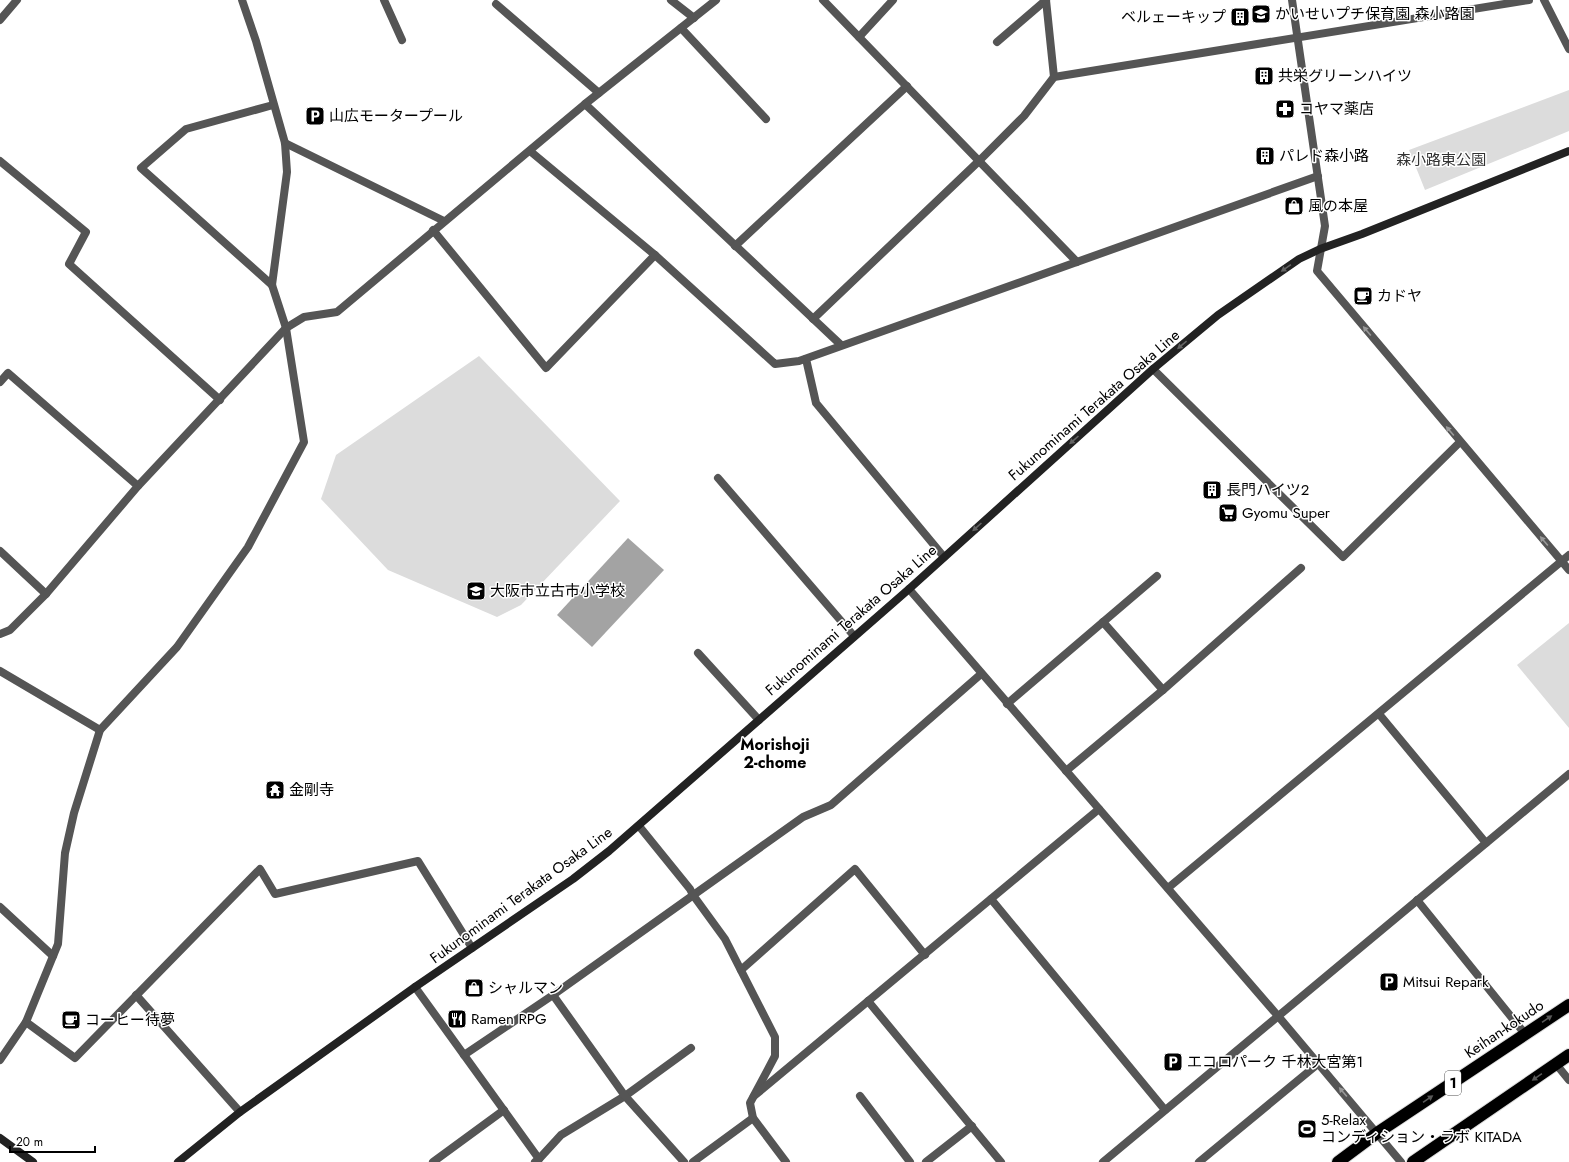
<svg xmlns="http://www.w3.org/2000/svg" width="1569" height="1162" viewBox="0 0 1569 1162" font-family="Jost,'Noto Sans JP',sans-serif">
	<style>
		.green { fill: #dcdcdc }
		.water { fill: #a3a3a3 }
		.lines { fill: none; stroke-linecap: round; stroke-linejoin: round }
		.highway-casing { stroke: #dbdbdb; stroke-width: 14 }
		.lane { stroke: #555; stroke-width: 8 }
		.street { stroke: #555; stroke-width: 8 }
		.secondary { stroke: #222; stroke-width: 8 }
		.highway { stroke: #000; stroke-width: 12 }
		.oneway { fill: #646464 }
		.oneway2 { fill: #999 }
		.oneway3 { fill: #595959 }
		.labels { text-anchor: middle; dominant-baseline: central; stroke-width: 3; stroke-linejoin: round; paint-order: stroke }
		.shield { fill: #fff; stroke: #4c4c4c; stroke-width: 1 }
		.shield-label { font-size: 14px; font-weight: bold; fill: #000 }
		.poi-label { font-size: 15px; fill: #000; stroke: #fff; text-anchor: start }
		.park-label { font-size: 15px; fill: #333; stroke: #fff }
		.street-label { font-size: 15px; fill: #000; stroke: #fff }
		.neighbourhood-label { font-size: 16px; font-weight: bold; fill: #000; stroke: #fff }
	</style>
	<rect width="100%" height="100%" fill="#fff"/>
	<!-- green -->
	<g class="green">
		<path d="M 1569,90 L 1569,131 L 1425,190 L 1409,150 Z"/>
		<path d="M 479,356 L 620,501 L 521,605 L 497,617 L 388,570 L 321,499 L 336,455 Z"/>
		<path d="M 1569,623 L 1569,728 L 1517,665 Z"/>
	</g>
	<!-- water -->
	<path class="water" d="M 628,538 L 664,570 L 592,647 L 557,615 Z"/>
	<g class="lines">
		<defs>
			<g id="highway">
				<path d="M 1338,1162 L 1377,1133 L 1569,1005"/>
				<path d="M 1413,1162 L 1569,1055"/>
			</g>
		</defs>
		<!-- highway casing -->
		<use href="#highway" class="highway-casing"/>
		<!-- lane -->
		<g class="lane">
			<path d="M 384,0 L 402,40"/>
			<path d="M 671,0 L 694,18"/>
			<path d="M 496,4 L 599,93"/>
			<path d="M 681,28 L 766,119"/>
			<path d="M 859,37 L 893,0"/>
			<path d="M 997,42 L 1046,0"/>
			<path d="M 585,104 L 841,345"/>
			<path d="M 285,143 L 444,221"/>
			<path d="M 0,161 L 86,232 L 69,264 L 220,400"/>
			<path d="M 433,230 L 546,368 L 655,255"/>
			<path d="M 735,246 L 907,86"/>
			<path d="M 272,285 L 141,168 L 186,129 L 273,105"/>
			<path d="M 813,319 L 980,160"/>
			<path d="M 806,359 L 816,403 L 944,557"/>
			<path d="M 1153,369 L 1343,557 L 1460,442"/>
			<path d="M 0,382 L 8,373 L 138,486"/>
			<path d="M 718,478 L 854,636"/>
			<path d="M 0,551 L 46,594"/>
			<path d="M 1103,622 L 1163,690"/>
			<path d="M 698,653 L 759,720"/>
			<path d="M 1007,704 L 1157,576"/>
			<path d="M 1379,714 L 1486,843"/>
			<path d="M 1066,771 L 1163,690 L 1301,568"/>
			<path d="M 991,899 L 1165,1110"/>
			<path d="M 0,907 L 53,956"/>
			<path d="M 741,970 L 855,869 L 925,955"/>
			<path d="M 415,987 L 539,1159 L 561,1135 L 625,1096 L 691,1048"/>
			<path d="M 136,995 L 240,1112"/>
			<path d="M 553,995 L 803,817 L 831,805 L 981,674"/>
			<path d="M 868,1001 L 1001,1162"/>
			<path d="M 26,1022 L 75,1058 L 260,869 L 275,894 L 418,861 L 472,948"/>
			<path d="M 464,1055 L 553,995 L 625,1096 L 684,1162"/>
			<path d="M 0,1060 L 26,1022 L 58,944 L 65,853 L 74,813 L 100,730 L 177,647 L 248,547 L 304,442 L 286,328"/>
			<path d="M 860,1096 L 910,1162"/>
			<path d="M 926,1162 L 972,1126"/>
			<path d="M 1199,1162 L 1319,1063"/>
		</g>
		<!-- street -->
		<g class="street">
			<path d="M 242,0 L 256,41 L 285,143 L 287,172 L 272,285 L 286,328"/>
			<path d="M 823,0 L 1077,262"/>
			<path d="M 1046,0 L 1054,77"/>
			<path d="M 1292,0 L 1325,226 L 1317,271 L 1569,570"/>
			<path d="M 1544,0 L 1569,49"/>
			<path d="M 0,20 L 17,0"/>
			<path d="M 530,151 L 655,255 L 775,364 L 799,361 L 1318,176"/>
			<path d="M 980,160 L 1024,116 L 1054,77 L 1529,0"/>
			<path d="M 909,589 L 1278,1016 L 1401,1162"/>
			<path d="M 0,634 L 10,630 L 46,594 L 138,486 L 286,328 L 304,317 L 337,312 L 585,104 L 716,0"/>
			<path d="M 0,671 L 100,730"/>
			<path d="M 639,826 L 690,889 L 693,895 L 725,939 L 775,1037 L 775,1056 L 750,1103 L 753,1118 L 786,1162"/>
			<path d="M 1168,888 L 1569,555"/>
			<path d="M 1417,900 L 1525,1034"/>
			<path d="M 1556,1064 L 1569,1080"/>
			<path d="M 754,1096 L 1099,809"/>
			<path d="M 433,1162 L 504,1110"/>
			<path d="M 535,1162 L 539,1159"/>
			<path d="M 693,1162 L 753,1118"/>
			<path d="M 1103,1162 L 1569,774"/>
		</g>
		<!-- secondary -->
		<g class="secondary">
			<path d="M 0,1138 L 33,1162"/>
			<path d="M 178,1162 L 240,1112 L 415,987 L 573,879 L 609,851 L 909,589 L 1153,369 L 1218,315 L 1299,259 L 1320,249 L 1362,234 L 1569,151"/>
		</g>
		<!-- highway -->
		<use href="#highway" class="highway"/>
	</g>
	<!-- one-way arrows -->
	<defs><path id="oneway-solid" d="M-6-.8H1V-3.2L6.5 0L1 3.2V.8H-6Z"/></defs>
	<g class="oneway">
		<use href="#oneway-solid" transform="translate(1286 268) rotate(145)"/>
		<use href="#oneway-solid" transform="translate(1182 345) rotate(140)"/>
		<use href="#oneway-solid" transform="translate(1074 440) rotate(138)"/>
		<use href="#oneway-solid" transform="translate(977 527) rotate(138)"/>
	</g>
	<g class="oneway2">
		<use href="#oneway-solid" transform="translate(1367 331) rotate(-130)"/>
		<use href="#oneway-solid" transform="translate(1450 431) rotate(-130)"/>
		<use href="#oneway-solid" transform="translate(1544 541) rotate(-130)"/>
		<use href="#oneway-solid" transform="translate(1343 1092) rotate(-130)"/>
	</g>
	<g class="oneway3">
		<use href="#oneway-solid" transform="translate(1547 1019) rotate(-34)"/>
		<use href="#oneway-solid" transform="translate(1537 1077) rotate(145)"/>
		<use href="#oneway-solid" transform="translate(1428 1099) rotate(-34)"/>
	</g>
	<!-- icons -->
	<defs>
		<symbol id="school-square" viewBox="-11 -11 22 22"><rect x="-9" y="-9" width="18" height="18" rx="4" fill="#000" stroke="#fff"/><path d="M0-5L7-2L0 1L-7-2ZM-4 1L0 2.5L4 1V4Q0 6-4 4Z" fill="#fff"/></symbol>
		<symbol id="building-square" viewBox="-11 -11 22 22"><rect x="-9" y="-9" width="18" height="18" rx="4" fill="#000" stroke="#fff"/><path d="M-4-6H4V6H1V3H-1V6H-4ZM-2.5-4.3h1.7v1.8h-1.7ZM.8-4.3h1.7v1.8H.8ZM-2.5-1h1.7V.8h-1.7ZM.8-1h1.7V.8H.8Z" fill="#fff"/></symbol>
		<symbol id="pharmacy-square" viewBox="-11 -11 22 22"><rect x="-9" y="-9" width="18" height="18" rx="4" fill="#000" stroke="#fff"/><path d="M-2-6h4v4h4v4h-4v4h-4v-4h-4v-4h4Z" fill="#fff"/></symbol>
		<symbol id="parking-square" viewBox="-11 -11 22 22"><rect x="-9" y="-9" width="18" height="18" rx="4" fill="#000" stroke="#fff"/><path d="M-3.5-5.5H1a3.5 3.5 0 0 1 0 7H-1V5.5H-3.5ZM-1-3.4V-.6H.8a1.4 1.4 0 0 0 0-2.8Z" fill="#fff"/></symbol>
		<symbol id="shop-square" viewBox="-11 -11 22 22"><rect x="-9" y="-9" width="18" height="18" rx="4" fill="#000" stroke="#fff"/><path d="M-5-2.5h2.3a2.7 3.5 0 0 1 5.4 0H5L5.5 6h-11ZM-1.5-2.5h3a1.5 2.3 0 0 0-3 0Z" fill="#fff"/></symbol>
		<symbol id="cafe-square" viewBox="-11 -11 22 22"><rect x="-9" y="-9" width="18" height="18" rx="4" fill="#000" stroke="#fff"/><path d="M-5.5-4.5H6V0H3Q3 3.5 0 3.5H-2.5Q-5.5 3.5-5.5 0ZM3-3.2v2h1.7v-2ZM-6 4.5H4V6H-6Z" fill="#fff"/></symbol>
		<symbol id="supermarket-square" viewBox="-11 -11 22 22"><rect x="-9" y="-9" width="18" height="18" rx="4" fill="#000" stroke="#fff"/><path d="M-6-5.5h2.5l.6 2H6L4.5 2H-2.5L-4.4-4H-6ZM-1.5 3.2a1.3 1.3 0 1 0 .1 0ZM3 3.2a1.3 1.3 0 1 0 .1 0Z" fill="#fff"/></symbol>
		<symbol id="temple-square" viewBox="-11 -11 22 22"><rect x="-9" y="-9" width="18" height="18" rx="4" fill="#000" stroke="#fff"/><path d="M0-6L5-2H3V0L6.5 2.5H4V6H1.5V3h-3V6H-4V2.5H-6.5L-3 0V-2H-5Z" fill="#fff"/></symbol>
		<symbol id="restaurant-square" viewBox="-11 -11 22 22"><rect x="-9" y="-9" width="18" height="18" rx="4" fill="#000" stroke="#fff"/><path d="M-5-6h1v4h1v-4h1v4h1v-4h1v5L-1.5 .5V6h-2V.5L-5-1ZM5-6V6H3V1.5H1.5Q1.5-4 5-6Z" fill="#fff"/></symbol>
		<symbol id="stadium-square" viewBox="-11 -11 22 22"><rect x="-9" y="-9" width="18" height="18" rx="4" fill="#000" stroke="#fff"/><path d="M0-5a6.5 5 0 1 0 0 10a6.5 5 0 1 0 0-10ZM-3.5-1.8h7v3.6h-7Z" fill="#fff"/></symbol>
	</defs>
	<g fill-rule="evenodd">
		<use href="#school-square" x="1250" y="3" width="22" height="22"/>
		<use href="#building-square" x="1229" y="6" width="22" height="22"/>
		<use href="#building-square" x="1253" y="65" width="22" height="22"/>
		<use href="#pharmacy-square" x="1274" y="98" width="22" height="22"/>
		<use href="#parking-square" x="304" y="105" width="22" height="22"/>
		<use href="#building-square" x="1254" y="145" width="22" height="22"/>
		<use href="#shop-square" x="1283" y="195" width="22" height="22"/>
		<use href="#cafe-square" x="1352" y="285" width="22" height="22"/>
		<use href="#building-square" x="1201" y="479" width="22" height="22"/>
		<use href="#supermarket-square" x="1217" y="502" width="22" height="22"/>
		<use href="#school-square" x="465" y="580" width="22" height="22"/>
		<use href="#temple-square" x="264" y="779" width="22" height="22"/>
		<use href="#parking-square" x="1378" y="971" width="22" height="22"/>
		<use href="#shop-square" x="463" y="977" width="22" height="22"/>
		<use href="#restaurant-square" x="446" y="1008" width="22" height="22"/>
		<use href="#cafe-square" x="60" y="1009" width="22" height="22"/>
		<use href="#parking-square" x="1162" y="1051" width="22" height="22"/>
		<use href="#stadium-square" x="1296" y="1118" width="22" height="22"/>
	</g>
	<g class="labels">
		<!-- shield labels -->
		<rect class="shield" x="1445" y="1071" width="16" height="24" rx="3"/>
		<g class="shield-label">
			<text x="1453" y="1083">1</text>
		</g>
		<!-- poi labels -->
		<g class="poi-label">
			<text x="1275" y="14">かいせいプチ保育園 森小路園</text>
			<text x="1226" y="17" text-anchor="end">ベルェーキップ</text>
			<text x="1278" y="76">共栄グリーンハイツ</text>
			<text x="1299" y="109">コヤマ薬店</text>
			<text x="329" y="116">山広モータープール</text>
			<text x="1279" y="156">パレド森小路</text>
			<text x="1308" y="206">風の本屋</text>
			<text x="1377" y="296">カドヤ</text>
			<text x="1226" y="490">長門ハイツ2</text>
			<text x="1242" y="513">Gyomu Super</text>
			<text x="490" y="591">大阪市立古市小学校</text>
			<text x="289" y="790">金剛寺</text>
			<text x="1403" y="982">Mitsui Repark</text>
			<text x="488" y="988">シャルマン</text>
			<text x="471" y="1019">Ramen RPG</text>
			<text x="85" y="1020">コーヒー待夢</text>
			<text x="1187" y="1062">エコロパーク 千林大宮第1</text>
			<text x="1321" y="1120">5-Relax<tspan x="1321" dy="17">コンディション・ラボ KITADA</tspan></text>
		</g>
		<!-- park labels -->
		<g class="park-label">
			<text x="1441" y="160">森小路東公園</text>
		</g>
		<!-- street labels -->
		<g class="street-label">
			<text transform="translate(1094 405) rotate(-41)">Fukunominami Terakata Osaka Line</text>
			<text transform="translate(851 620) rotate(-41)">Fukunominami Terakata Osaka Line</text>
			<text transform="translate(521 895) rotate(-36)">Fukunominami Terakata Osaka Line</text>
			<text transform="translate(1504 1029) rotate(-34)">Keihan-kokudo</text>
		</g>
		<!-- neighbourhood labels -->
		<g class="neighbourhood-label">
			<text x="775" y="744">Morishoji<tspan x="775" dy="18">2-chome</tspan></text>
		</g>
	</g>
	<!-- scale -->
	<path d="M10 1146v6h85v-6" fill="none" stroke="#000000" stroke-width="2"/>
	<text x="16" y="1146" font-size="12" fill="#000000" stroke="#ffffff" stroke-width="3" paint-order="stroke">20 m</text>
</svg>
